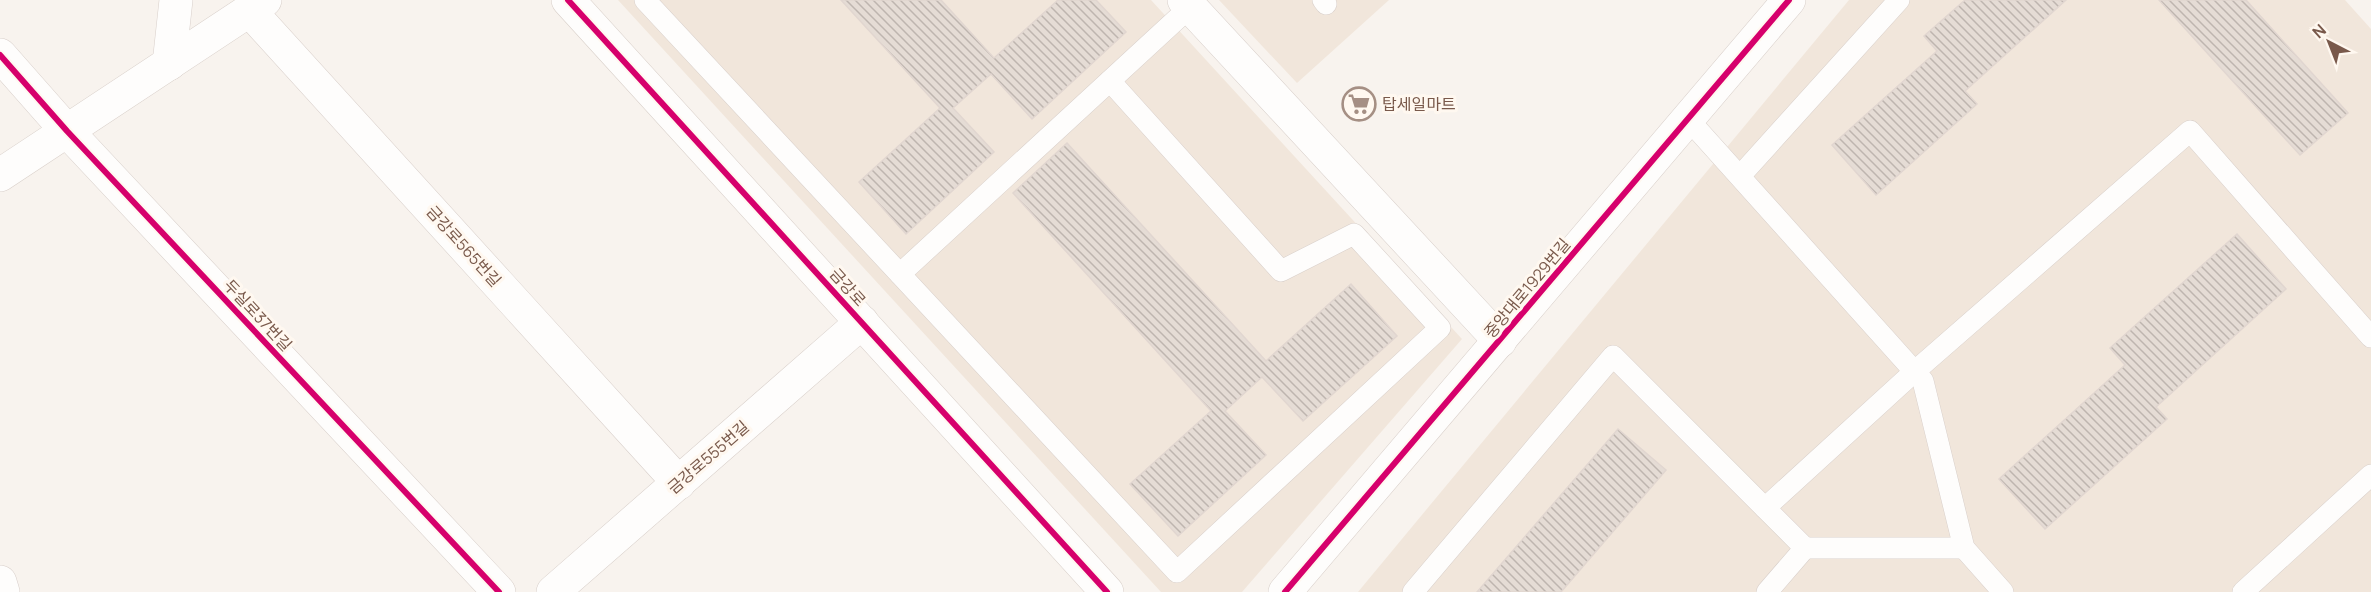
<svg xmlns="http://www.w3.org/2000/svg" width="2371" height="592" viewBox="0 0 2371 592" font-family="Manrope,'Noto Sans KR',sans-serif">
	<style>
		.residential { fill: #f1e6db }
		.building { fill: url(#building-back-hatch); stroke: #e1d6d0; stroke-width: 1.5 }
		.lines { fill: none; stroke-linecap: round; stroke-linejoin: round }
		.lane-casing { stroke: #d8cfca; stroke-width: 22 }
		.street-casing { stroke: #d8cfca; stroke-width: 34 }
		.secondary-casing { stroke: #d8cfc9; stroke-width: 34 }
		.lane { stroke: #fefdfc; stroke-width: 21 }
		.street { stroke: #fefdfc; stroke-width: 33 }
		.secondary { stroke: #fefdfc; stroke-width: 33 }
		.cycleway-casing { stroke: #fff8f0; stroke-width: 10 }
		.cycleway { stroke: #d6006c; stroke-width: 6 }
		.labels { text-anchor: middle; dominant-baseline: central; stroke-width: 6; stroke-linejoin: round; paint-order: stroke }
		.poi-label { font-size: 16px; fill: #79594b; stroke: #fff8f0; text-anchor: start }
		.street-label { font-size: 16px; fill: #79594b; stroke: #fff8f0 }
	</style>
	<defs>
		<pattern id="building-back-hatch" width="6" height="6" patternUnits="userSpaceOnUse" patternTransform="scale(1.5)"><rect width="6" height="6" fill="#e5dcd5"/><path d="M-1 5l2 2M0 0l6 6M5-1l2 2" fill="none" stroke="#beb5af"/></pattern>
	</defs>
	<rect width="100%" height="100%" fill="#f8f3ee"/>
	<!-- residential -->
	<g class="residential">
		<path d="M 618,0 L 1151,0 L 1462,339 L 1242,592 L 1161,592 Z"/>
		<path d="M 1219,0 L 1389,0 L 1297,83 Z"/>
		<path d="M 1849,0 L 2345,0 L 2371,29 L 2371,592 L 1358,592 Z"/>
	</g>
	<!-- building -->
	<g class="building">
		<path d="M 841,0 L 941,0 L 994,58 L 1058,0 L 1096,0 L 1126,32 L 1032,119 L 991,74 L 953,108 L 994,152 L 906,234 L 859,182 L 940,108 Z"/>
		<path d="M 1965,0 L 2066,0 L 1965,91 L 1977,104 L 1876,195 L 1832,145 L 1937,51 L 1924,36 Z"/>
		<path d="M 2159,0 L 2246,0 L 2348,113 L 2300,155 Z"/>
		<path d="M 1067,143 L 1266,361 L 1351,284 L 1397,336 L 1303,421 L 1262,377 L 1225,411 L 1266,455 L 1178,536 L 1130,484 L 1211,411 L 1013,193 Z"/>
		<path d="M 2237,234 L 2286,289 L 2156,407 L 2167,419 L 2045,529 L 1999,479 L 2125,365 L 2110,348 Z"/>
		<path d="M 1618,429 L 1666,470 L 1561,592 L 1477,592 Z"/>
	</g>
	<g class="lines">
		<defs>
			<g id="lane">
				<path d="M 645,0 L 1177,572 L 1440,328 L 1354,234 L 1281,271 L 1110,81"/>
				<path d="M 1323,0 L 1326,4"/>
				<path d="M 1688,119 L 1923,381 L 1964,548 L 2003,592"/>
				<path d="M 1740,176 L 1899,0"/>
				<path d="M 900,274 L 1190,7"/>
				<path d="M 1765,508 L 1914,372 L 2190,131 L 2371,337"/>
				<path d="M 1805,548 L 1964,548"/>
				<path d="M 1413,592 L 1613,356 L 1805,548 L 1767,592"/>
				<path d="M 2243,592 L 2371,475"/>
			</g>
			<g id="street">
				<path d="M 1184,0 L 1500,341"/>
				<path d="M 249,10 L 679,483"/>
				<path d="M 0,55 L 67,131 L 499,592"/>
				<path d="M 169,64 L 176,0"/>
				<path d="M 0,582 L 3,592"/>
				<path d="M 553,592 L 862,322"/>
				<path d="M 1285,592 L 1789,0"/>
			</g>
			<g id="secondary">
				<path d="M 568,0 L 1107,592"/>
				<path d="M 0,175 L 265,0"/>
			</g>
		</defs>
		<!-- lane casing -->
		<use href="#lane" class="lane-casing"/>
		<!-- street casing -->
		<use href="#street" class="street-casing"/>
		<!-- secondary casing -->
		<use href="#secondary" class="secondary-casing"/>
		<!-- lane -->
		<use href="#lane" class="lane"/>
		<!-- street -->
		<use href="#street" class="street"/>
		<!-- secondary -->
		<use href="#secondary" class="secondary"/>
		<defs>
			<g id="cycleway">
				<path d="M 568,0 L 1107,592"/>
				<path d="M 0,55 L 67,131 L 499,592"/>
				<path d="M 1285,592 L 1789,0"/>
			</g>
		</defs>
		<!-- cycleway casing -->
		<use href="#cycleway" class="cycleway-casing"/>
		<!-- cycleway -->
		<use href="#cycleway" class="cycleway"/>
	</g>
	<!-- icons -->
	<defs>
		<symbol id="supermarket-ring" viewBox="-11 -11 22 22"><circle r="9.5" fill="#fff8f0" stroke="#a58f84" stroke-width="1.5"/><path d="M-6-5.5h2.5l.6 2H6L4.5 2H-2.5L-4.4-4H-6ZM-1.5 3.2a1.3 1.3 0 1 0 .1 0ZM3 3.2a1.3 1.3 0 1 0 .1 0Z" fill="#a58f84"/></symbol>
	</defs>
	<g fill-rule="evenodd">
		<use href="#supermarket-ring" x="1340" y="85" width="38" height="38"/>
	</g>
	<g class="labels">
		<!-- poi labels -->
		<g class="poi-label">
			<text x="1382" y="104">탑세일마트</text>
		</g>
		<!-- street labels -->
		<g class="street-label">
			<text transform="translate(464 246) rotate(48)">금강로565번길</text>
			<text transform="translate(848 287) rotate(48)">금강로</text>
			<text transform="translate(1527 288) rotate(-50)">중앙대로1929번길</text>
			<text transform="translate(258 315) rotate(47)">두실로37번길</text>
			<text transform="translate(708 457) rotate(-41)">금강로555번길</text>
		</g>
	</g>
	<!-- north arrow -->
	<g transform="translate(2329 42) rotate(318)" stroke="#fff8f0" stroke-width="4.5" paint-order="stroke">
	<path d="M0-4.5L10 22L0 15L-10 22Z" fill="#79594b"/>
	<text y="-9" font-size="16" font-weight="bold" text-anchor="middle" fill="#79594b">N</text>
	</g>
</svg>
